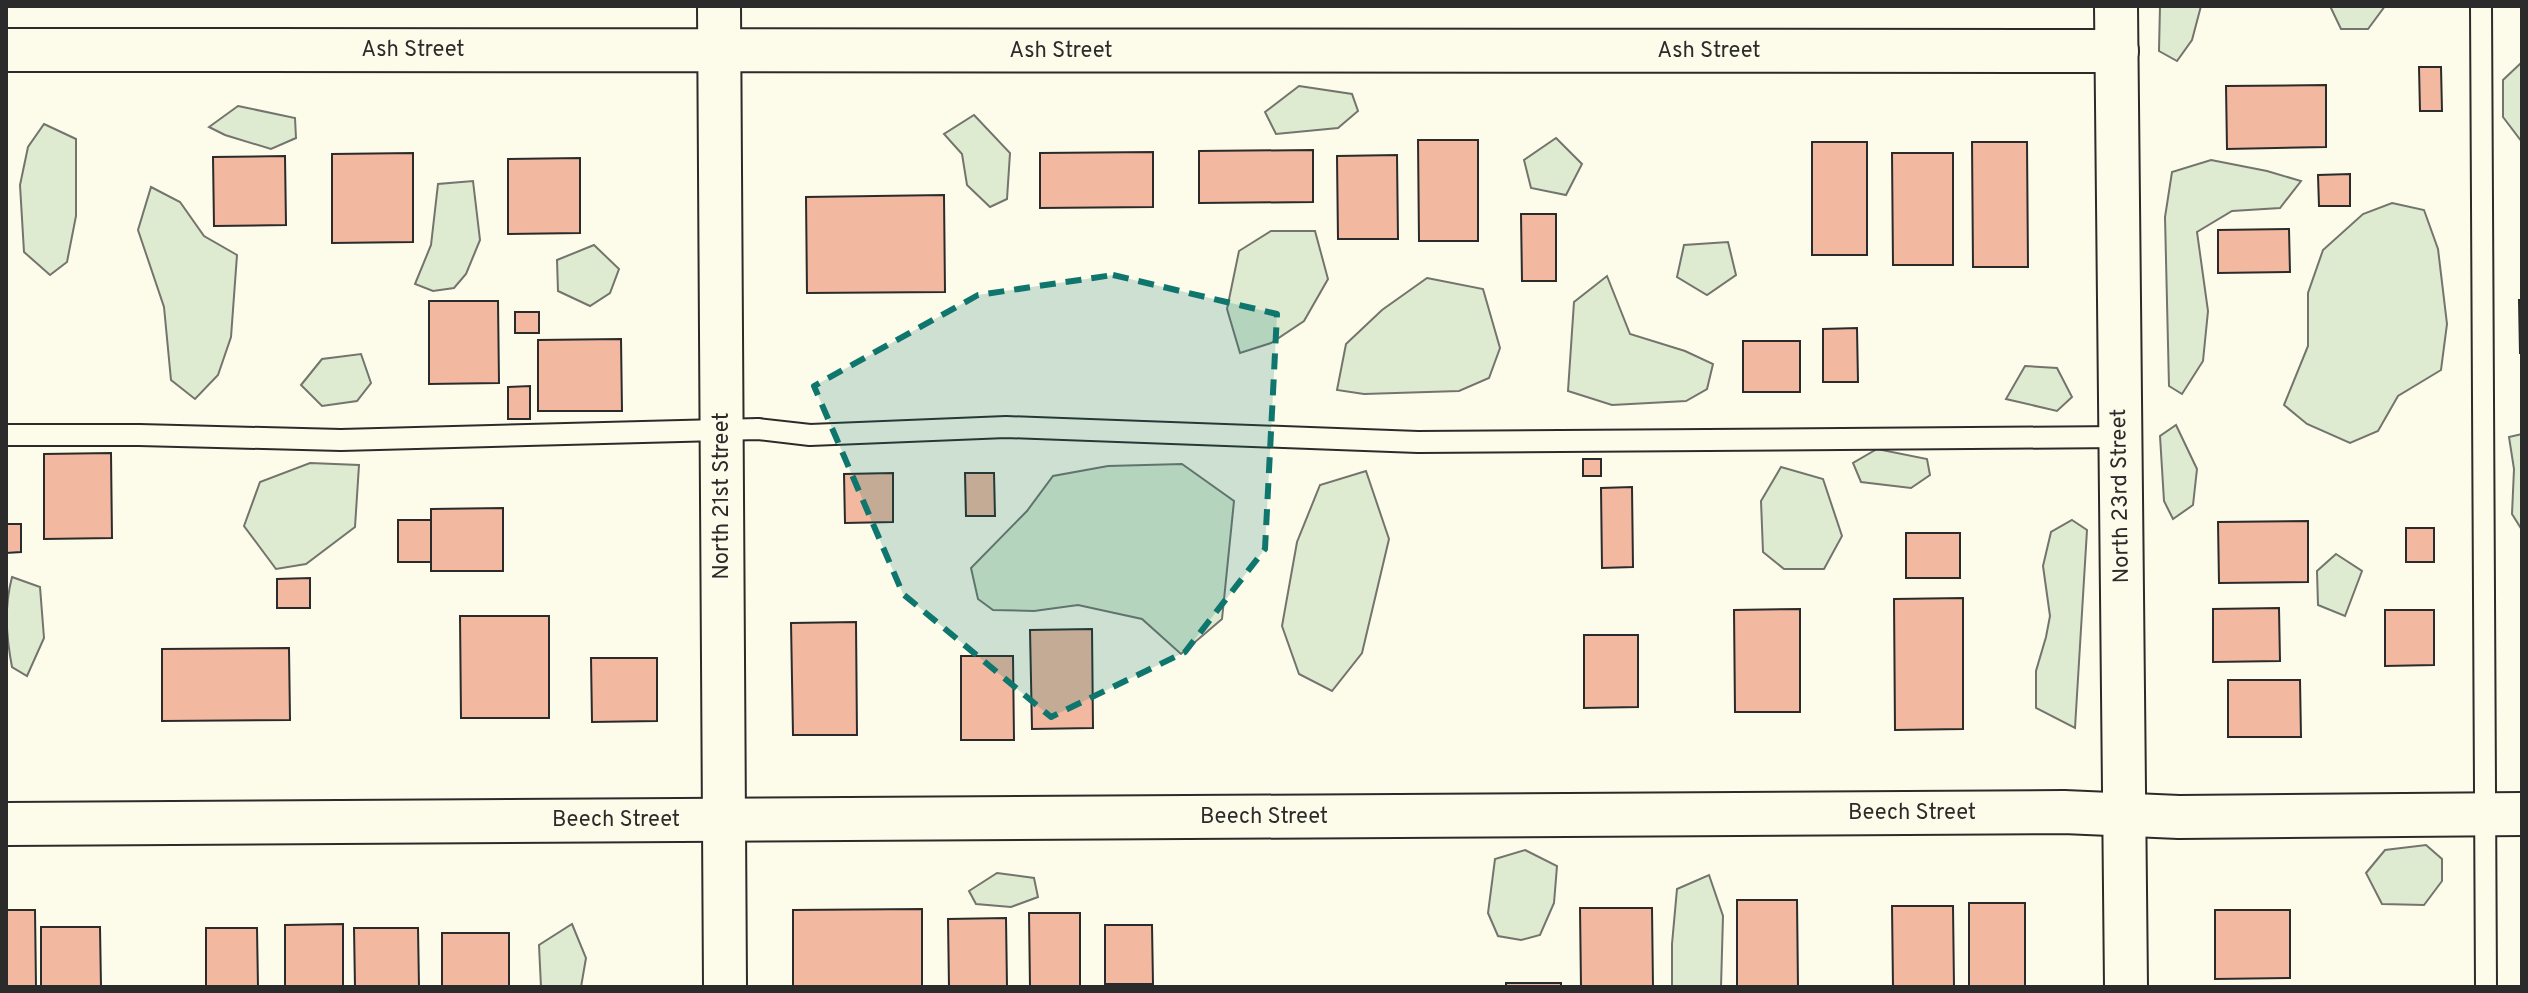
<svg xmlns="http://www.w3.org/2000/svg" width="2528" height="993" viewBox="0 0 2528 993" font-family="Overpass,sans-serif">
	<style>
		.green { fill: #deebd1; stroke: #74746e; stroke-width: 2 }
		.building { fill: #f2b8a0; stroke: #2b2b2b; stroke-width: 2 }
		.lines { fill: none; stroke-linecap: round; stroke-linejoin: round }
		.lane-casing { stroke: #2b2b2b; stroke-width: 24 }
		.street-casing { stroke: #2b2b2b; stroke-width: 46 }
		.lane { stroke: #fdfbea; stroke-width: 20 }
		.street { stroke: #fdfbea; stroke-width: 42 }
		.marked { fill: #0f766e; fill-opacity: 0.2; stroke: #0f766e; stroke-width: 6; stroke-dasharray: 16 10; stroke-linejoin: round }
		.labels { text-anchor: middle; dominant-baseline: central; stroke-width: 6; stroke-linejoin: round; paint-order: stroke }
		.street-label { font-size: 22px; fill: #2b2b2b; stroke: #fdfbea }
	</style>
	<rect width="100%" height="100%" fill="#fdfbea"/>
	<!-- green -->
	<g class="green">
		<path d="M 2160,6 L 2201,6 L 2192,40 L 2177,61 L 2159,51 Z"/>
		<path d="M 2330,6 L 2385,6 L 2368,29 L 2341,29 Z"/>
		<path d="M 2522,62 L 2522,142 L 2503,117 L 2503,80 Z"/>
		<path d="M 1299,86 L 1352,94 L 1358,111 L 1338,128 L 1276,134 L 1265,112 Z"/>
		<path d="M 238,106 L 295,118 L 296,138 L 271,149 L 225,135 L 209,127 Z"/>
		<path d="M 974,115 L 1010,153 L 1007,199 L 990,207 L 967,185 L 962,154 L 944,134 Z"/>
		<path d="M 44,124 L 76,139 L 76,216 L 67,262 L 50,275 L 24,252 L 20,185 L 28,147 Z"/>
		<path d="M 1556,138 L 1582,164 L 1566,195 L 1531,188 L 1524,160 Z"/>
		<path d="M 2211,160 L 2267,171 L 2301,181 L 2280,208 L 2232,211 L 2197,232 L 2208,311 L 2203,361 L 2182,394 L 2169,386 L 2165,217 L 2172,172 Z"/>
		<path d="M 473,181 L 480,240 L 466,274 L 454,288 L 433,291 L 415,284 L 431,245 L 438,184 Z"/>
		<path d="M 151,187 L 180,202 L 204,236 L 237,255 L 231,337 L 218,375 L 195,399 L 171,380 L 164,307 L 138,230 Z"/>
		<path d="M 2392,203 L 2424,210 L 2438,249 L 2447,324 L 2441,370 L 2398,396 L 2378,431 L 2350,443 L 2307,424 L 2284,405 L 2308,346 L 2308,293 L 2323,250 L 2363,214 Z"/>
		<path d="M 1271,231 L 1315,231 L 1328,279 L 1304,321 L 1271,343 L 1240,353 L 1227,309 L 1239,251 Z"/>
		<path d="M 1728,242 L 1736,275 L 1707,295 L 1677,277 L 1684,245 Z"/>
		<path d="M 594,245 L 619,269 L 610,293 L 590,306 L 558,291 L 557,260 Z"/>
		<path d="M 1607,276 L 1630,334 L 1685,351 L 1713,364 L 1707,389 L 1686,401 L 1612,405 L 1568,391 L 1574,302 Z"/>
		<path d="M 1427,278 L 1483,289 L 1500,348 L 1489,378 L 1459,391 L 1364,394 L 1337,390 L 1346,344 L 1382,310 Z"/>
		<path d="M 361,354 L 371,383 L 357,401 L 322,406 L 301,385 L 322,359 Z"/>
		<path d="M 2025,366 L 2057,368 L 2072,397 L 2057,411 L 2006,399 Z"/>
		<path d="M 2176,425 L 2197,469 L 2193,505 L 2173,519 L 2164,501 L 2160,436 Z"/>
		<path d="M 2522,434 L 2522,530 L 2512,514 L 2514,469 L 2509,437 Z"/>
		<path d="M 1877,449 L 1927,459 L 1930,475 L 1911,488 L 1861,482 L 1853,463 Z"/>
		<path d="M 310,463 L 359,465 L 355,527 L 306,564 L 276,569 L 244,526 L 260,482 Z"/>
		<path d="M 1182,464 L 1234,501 L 1222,619 L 1181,654 L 1142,619 L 1078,605 L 1034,611 L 993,610 L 978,599 L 971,568 L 1027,511 L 1053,476 L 1108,466 Z"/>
		<path d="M 1781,467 L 1823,479 L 1842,536 L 1824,569 L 1784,569 L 1763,552 L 1761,501 Z"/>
		<path d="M 1366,471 L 1389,539 L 1362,653 L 1332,691 L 1299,674 L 1282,626 L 1297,542 L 1320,485 Z"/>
		<path d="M 2072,520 L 2087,530 L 2075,728 L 2036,708 L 2036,671 L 2046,637 L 2050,616 L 2043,566 L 2051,532 Z"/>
		<path d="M 2336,554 L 2362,571 L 2345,616 L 2318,605 L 2317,571 Z"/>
		<path d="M 12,577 L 40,587 L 44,638 L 27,676 L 12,667 C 6,635 4,608 12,577 Z"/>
		<path d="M 2426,845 L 2442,859 L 2442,881 L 2424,905 L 2382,904 L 2366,873 L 2385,850 Z"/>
		<path d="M 1525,850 L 1557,866 L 1554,903 L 1540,935 L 1521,940 L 1498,936 L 1488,913 L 1495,859 Z"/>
		<path d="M 997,873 L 1034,878 L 1038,897 L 1011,907 L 976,904 L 969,891 Z"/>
		<path d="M 1709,875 L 1723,916 L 1721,987 L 1672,987 L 1672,944 L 1677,889 Z"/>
		<path d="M 572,924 L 586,958 L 581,987 L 541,987 L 539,945 Z"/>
	</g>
	<!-- building -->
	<g class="building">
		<path d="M 2419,67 L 2441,67 L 2442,111 L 2420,111 Z"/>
		<path d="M 2326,85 L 2326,147 L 2227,149 L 2226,86 Z"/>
		<path d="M 1418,140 L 1478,140 L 1478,241 L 1419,241 Z"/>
		<rect x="1812" y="142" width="55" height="113"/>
		<path d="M 1972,142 L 2027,142 L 2028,267 L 1973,267 Z"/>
		<path d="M 1313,150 L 1313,202 L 1199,203 L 1199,151 Z"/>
		<path d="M 1153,152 L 1153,207 L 1040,208 L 1040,153 Z"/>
		<path d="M 413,153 L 413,242 L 332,243 L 332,154 Z"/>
		<path d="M 1892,153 L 1953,153 L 1953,265 L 1893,265 Z"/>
		<path d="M 1397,155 L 1398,239 L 1338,239 L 1337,156 Z"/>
		<path d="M 285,156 L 286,225 L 214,226 L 213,157 Z"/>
		<path d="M 580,158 L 580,233 L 508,234 L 508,159 Z"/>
		<path d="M 2350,174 L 2350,206 L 2319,206 L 2318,175 Z"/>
		<path d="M 944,195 L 945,292 L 807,293 L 806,197 Z"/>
		<path d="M 1521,214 L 1556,214 L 1556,281 L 1522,281 Z"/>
		<path d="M 2289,229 L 2290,272 L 2218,273 L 2218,230 Z"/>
		<path d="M 2519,300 L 2522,300 L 2522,353 L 2520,353 Z"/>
		<path d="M 429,301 L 498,301 L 499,383 L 429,384 Z"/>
		<rect x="515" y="312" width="24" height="21"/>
		<path d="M 1857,328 L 1858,382 L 1823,382 L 1823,329 Z"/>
		<path d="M 621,339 L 622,411 L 538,411 L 538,340 Z"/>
		<rect x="1743" y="341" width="57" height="51"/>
		<path d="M 530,386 L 530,419 L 508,419 L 508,387 Z"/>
		<path d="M 111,453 L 112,538 L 44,539 L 44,454 Z"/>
		<rect x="1583" y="459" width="18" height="17"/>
		<path d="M 893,473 L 893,522 L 845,523 L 844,474 Z"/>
		<path d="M 965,473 L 994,473 L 995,516 L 966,516 Z"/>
		<path d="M 1632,487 L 1633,567 L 1602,568 L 1601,488 Z"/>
		<path d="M 503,508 L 503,571 L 431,571 L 431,509 Z"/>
		<rect x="398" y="520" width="33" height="42"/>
		<path d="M 2308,521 L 2308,582 L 2219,583 L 2218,522 Z"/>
		<path d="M 6,524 L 21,524 L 21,552 L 6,553 Z"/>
		<rect x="2406" y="528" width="28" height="34"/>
		<rect x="1906" y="533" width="54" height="45"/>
		<path d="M 310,578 L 310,608 L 277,608 L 277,579 Z"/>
		<path d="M 1963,598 L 1963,729 L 1895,730 L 1894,599 Z"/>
		<path d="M 2279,608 L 2280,661 L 2213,662 L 2213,609 Z"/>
		<path d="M 1800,609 L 1800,712 L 1735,712 L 1734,610 Z"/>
		<path d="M 2385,610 L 2434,610 L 2434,665 L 2385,666 Z"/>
		<path d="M 460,616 L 549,616 L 549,718 L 461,718 Z"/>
		<path d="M 856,622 L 857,735 L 793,735 L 791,623 Z"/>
		<path d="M 1092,629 L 1093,728 L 1032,729 L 1030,630 Z"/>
		<path d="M 1584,635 L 1638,635 L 1638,707 L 1584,708 Z"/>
		<path d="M 289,648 L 290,720 L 162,721 L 162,649 Z"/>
		<path d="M 961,656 L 1013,656 L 1014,740 L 961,740 Z"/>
		<path d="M 591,658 L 657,658 L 657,721 L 592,722 Z"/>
		<path d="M 2228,680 L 2300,680 L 2301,737 L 2228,737 Z"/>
		<path d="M 1737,900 L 1797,900 L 1798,987 L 1737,987 Z"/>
		<rect x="1969" y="903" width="56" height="84"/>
		<path d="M 1892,906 L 1953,906 L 1954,987 L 1893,987 Z"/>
		<path d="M 1580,908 L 1652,908 L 1653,987 L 1581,987 Z"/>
		<path d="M 922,909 L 922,987 L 793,987 L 793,910 Z"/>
		<path d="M 6,910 L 35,910 L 36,987 L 6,987 Z"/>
		<path d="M 2215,910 L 2290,910 L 2290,978 L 2215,979 Z"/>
		<path d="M 1029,913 L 1080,913 L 1080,987 L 1030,987 Z"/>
		<path d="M 1006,918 L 1007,987 L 949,987 L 948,919 Z"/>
		<path d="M 343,924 L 343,987 L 285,987 L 285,925 Z"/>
		<path d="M 1105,925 L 1152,925 L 1153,984 L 1105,984 Z"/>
		<path d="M 41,927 L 100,927 L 101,987 L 41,987 Z"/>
		<path d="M 206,928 L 257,928 L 258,987 L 206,987 Z"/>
		<path d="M 354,928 L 418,928 L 419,987 L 355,987 Z"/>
		<rect x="442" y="933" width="67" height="54"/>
		<rect x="1506" y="983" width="55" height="4"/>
	</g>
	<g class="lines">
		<defs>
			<g id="lane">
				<path d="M 2481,6 L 2486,987"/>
				<path d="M 6,435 L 139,435 L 341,440 L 758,429 L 810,435 L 1006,427 L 1418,442 L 2121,437"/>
			</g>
			<g id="street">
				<path d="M 719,6 L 725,987"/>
				<path d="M 2116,6 L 2126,987"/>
				<path d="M 6,50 L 2117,51"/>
				<path d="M 6,824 L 2064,812 L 2179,817 L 2522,814"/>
			</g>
		</defs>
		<!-- lane casing -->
		<use href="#lane" class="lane-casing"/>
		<!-- street casing -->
		<use href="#street" class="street-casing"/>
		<!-- lane -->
		<use href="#lane" class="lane"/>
		<!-- street -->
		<use href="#street" class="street"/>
	</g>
	<!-- marked area -->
	<path class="marked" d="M 1113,275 L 1277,314 L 1265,549 L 1185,652 L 1051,717 L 903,594 L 814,386 L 978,295 Z"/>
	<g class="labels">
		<!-- street labels -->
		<g class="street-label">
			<text x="413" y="50">Ash Street</text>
			<text x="1061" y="51">Ash Street</text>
			<text x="1709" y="51">Ash Street</text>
			<text transform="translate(722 496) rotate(-90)">North 21st Street</text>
			<text transform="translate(2121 496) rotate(-91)">North 23rd Street</text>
			<text x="1912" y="813">Beech Street</text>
			<text x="1264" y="817">Beech Street</text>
			<text x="616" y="820">Beech Street</text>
		</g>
	</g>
	<!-- border -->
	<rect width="2528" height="993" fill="none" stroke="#2b2b2b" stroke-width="16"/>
</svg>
